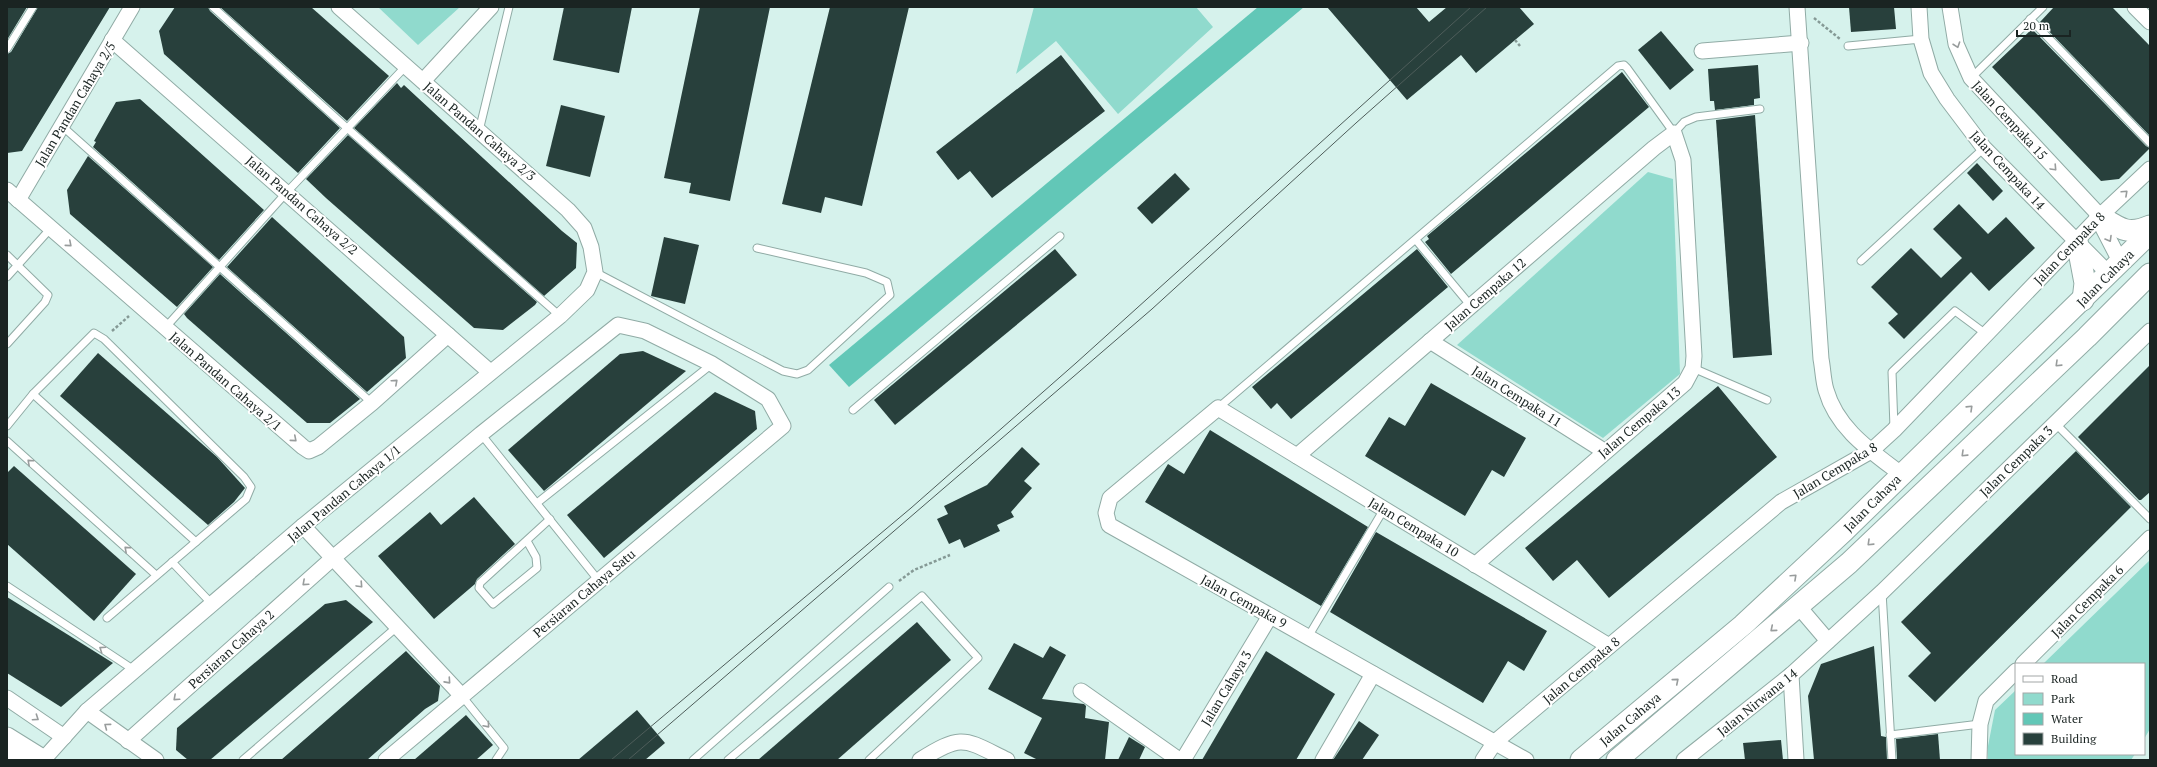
<svg xmlns="http://www.w3.org/2000/svg" width="2157" height="767" viewBox="0 0 2157 767" font-family="'PT Serif',serif">
	<style>
		.green { fill: #90dacd }
		.water { fill: #62c7b7 }
		.building { fill: #28403c }
		.lines { fill: none; stroke-linecap: round; stroke-linejoin: round }
		.service-casing { stroke: #90aba5; stroke-width: 9 }
		.minor-casing { stroke: #90aba5; stroke-width: 17 }
		.tertiary-casing { stroke: #90aba5; stroke-width: 21 }
		.secondary-casing { stroke: #90aba5; stroke-width: 23 }
		.path { stroke: #859995; stroke-width: 2.5; stroke-dasharray: 3 2; stroke-linecap: butt }
		.service { stroke: #fff; stroke-width: 7 }
		.minor { stroke: #fff; stroke-width: 15 }
		.tertiary { stroke: #fff; stroke-width: 19 }
		.secondary { stroke: #fff; stroke-width: 21 }
		.tram { stroke: #4e5d5a; stroke-width: 1 }
		.oneway { stroke: #989c9c }
		.labels { text-anchor: middle; dominant-baseline: central; stroke-width: 4; stroke-linejoin: round; paint-order: stroke }
		.street-label { font-size: 13px; fill: #1a2422; stroke: #fff }
	</style>
	<rect width="100%" height="100%" fill="#d6f2ec"/>
	<!-- green -->
	<g class="green">
		<path d="M 378,7 L 460,7 L 418,45 Z"/>
		<path d="M 1034,7 L 1196,7 L 1213,27 L 1118,114 L 1056,41 L 1016,74 Z"/>
		<path d="M 1648,172 L 1673,179 L 1680,374 L 1603,438 L 1457,345 Z"/>
		<path d="M 2150,560 L 2150,729 L 2144,739 L 2144,664 L 2043,664 Z"/>
		<path d="M 2016,690 L 2016,754 L 2135,754 L 2131,760 L 1988,760 L 1988,746 L 1995,710 Z"/>
	</g>
	<!-- water -->
	<path class="water" d="M 1258,7 L 1304,7 L 849,387 L 829,365 Z"/>
	<!-- building -->
	<g class="building">
		<path d="M 7,7 L 27,7 L 7,40 Z"/>
		<path d="M 38,7 L 110,7 L 22,151 L 7,153 L 7,54 L 11,52 Z"/>
		<path d="M 175,7 L 208,7 L 210,11 L 340,128 L 298,173 L 164,54 L 159,31 Z"/>
		<path d="M 220,7 L 311,7 L 389,76 L 347,121 Z"/>
		<path d="M 564,7 L 632,7 L 619,73 L 553,60 Z"/>
		<path d="M 700,7 L 770,7 L 730,201 L 689,193 L 691,183 L 664,178 Z"/>
		<path d="M 830,7 L 909,7 L 862,206 L 825,197 L 821,213 L 782,204 Z"/>
		<path d="M 1327,7 L 1416,7 L 1429,22 L 1447,7 L 1519,7 L 1534,24 L 1476,73 L 1461,55 L 1407,100 Z"/>
		<path d="M 1849,7 L 1894,7 L 1896,29 L 1851,32 Z"/>
		<path d="M 2054,7 L 2112,7 L 2150,46 L 2150,136 L 2040,22 Z"/>
		<path d="M 2032,29 L 2146,146 L 2150,148 L 2119,179 L 2101,181 L 1992,67 Z"/>
		<path d="M 1661,31 L 1694,70 L 1670,90 L 1638,50 Z"/>
		<path d="M 1061,55 L 1105,111 L 992,198 L 970,171 L 958,180 L 936,152 Z"/>
		<path d="M 1758,65 L 1760,98 L 1754,99 L 1754,105 L 1715,110 L 1714,101 L 1710,101 L 1708,69 Z"/>
		<path d="M 1622,72 L 1649,107 L 1451,274 L 1425,242 L 1429,239 L 1427,236 Z"/>
		<path d="M 397,83 L 401,88 L 404,85 L 562,231 L 577,243 L 576,268 L 544,296 L 354,128 Z"/>
		<path d="M 140,99 L 264,210 L 219,260 L 93,147 L 96,142 L 94,141 L 116,102 Z"/>
		<path d="M 561,105 L 605,116 L 590,177 L 546,166 Z"/>
		<path d="M 1755,115 L 1772,355 L 1733,358 L 1716,120 Z"/>
		<path d="M 348,135 L 537,302 L 535,305 L 503,330 L 474,328 L 326,198 L 306,179 Z"/>
		<path d="M 88,156 L 213,267 L 177,307 L 70,214 L 67,190 Z"/>
		<path d="M 1977,163 L 2003,191 L 1993,201 L 1967,173 Z"/>
		<path d="M 1175,173 L 1190,189 L 1152,224 L 1137,208 Z"/>
		<path d="M 1959,204 L 1988,234 L 2006,217 L 2035,248 L 1989,291 L 1971,272 L 1904,339 L 1888,323 L 1898,314 L 1871,287 L 1911,248 L 1941,278 L 1962,258 L 1933,229 Z"/>
		<path d="M 272,217 L 404,337 L 406,358 L 367,392 L 227,267 Z"/>
		<path d="M 664,237 L 699,245 L 685,304 L 651,296 Z"/>
		<path d="M 1055,249 L 1077,275 L 895,425 L 874,400 Z"/>
		<path d="M 1417,249 L 1448,287 L 1291,419 L 1277,403 L 1271,409 L 1252,387 Z"/>
		<path d="M 220,274 L 360,399 L 330,423 L 307,423 L 187,318 L 184,314 Z"/>
		<path d="M 643,351 L 686,371 L 544,491 L 508,450 L 620,354 Z"/>
		<path d="M 98,353 L 217,457 L 245,488 L 234,502 L 208,525 L 60,396 Z"/>
		<path d="M 2150,365 L 2150,492 L 2141,500 L 2139,500 L 2078,437 Z"/>
		<path d="M 1431,383 L 1526,438 L 1504,477 L 1492,470 L 1465,516 L 1365,456 L 1389,417 L 1405,426 Z"/>
		<path d="M 1718,386 L 1777,457 L 1609,598 L 1577,560 L 1553,581 L 1525,548 Z"/>
		<path d="M 715,392 L 755,411 L 757,429 L 604,558 L 567,515 Z"/>
		<path d="M 1210,430 L 1368,527 L 1321,606 L 1145,502 L 1168,464 L 1184,474 Z"/>
		<path d="M 1022,447 L 1040,464 L 1024,481 L 1032,488 L 1011,512 L 1014,517 L 997,525 L 1000,531 L 964,548 L 960,539 L 949,544 L 937,519 L 948,514 L 944,506 L 987,485 Z"/>
		<path d="M 2076,451 L 2131,507 L 1935,702 L 1908,676 L 1931,653 L 1901,622 Z"/>
		<path d="M 14,466 L 136,574 L 94,621 L 7,544 L 7,473 Z"/>
		<path d="M 474,497 L 515,544 L 477,579 L 475,584 L 434,619 L 378,556 L 430,512 L 441,525 Z"/>
		<path d="M 1376,532 L 1547,631 L 1524,671 L 1508,661 L 1483,703 L 1330,612 Z"/>
		<path d="M 7,597 L 70,636 L 113,663 L 61,707 L 7,673 Z"/>
		<path d="M 346,600 L 373,622 L 210,760 L 188,760 L 176,750 L 177,728 L 325,604 Z"/>
		<path d="M 917,622 L 951,660 L 837,760 L 758,760 Z"/>
		<path d="M 1014,643 L 1043,658 L 1050,646 L 1066,655 L 1042,699 L 1084,704 L 1086,706 L 1085,718 L 1109,722 L 1105,760 L 1038,760 L 1024,753 L 1042,718 L 988,689 Z"/>
		<path d="M 1874,646 L 1881,736 L 1886,737 L 1887,760 L 1814,760 L 1808,696 L 1821,664 Z"/>
		<path d="M 406,651 L 440,686 L 438,701 L 425,709 L 367,760 L 281,760 Z"/>
		<path d="M 1266,651 L 1335,694 L 1299,755 L 1296,760 L 1202,760 Z"/>
		<path d="M 637,710 L 665,743 L 645,760 L 578,760 Z"/>
		<path d="M 466,715 L 493,745 L 476,760 L 414,760 Z"/>
		<path d="M 1359,721 L 1379,735 L 1362,760 L 1333,760 Z"/>
		<path d="M 1938,734 L 1940,760 L 1897,760 L 1896,739 Z"/>
		<path d="M 1129,737 L 1145,747 L 1139,760 L 1118,760 Z"/>
		<path d="M 1781,740 L 1783,760 L 1745,760 L 1743,743 Z"/>
	</g>
	<g class="lines">
		<defs>
			<g id="service">
				<path d="M 213,7 L 347,128 L 560,316"/>
				<path d="M 2030,19 L 2150,143"/>
				<path d="M 1848,46 L 1921,39"/>
				<path d="M 7,49 L 33,7"/>
				<path d="M 1971,78 L 2043,7"/>
				<path d="M 62,126 L 372,403"/>
				<path d="M 479,131 L 509,7"/>
				<path d="M 1416,240 L 1471,306"/>
				<path d="M 7,255 L 48,295 L 45,302 L 7,344"/>
				<path d="M 1861,261 L 1984,148"/>
				<path d="M 595,272 L 783,371 L 797,374 L 808,370 L 890,295 L 887,282 L 866,273 L 757,248"/>
				<path d="M 7,277 L 51,228"/>
				<path d="M 165,328 L 287,192 L 406,66"/>
				<path d="M 1693,368 L 1767,400"/>
				<path d="M 33,394 L 196,542"/>
				<path d="M 1218,408 L 1618,66 L 1624,65 L 1627,68 L 1674,133 L 1684,122 L 1696,117 L 1760,109"/>
				<path d="M 853,410 L 1060,236"/>
				<path d="M 2055,423 L 2150,519"/>
				<path d="M 7,426 L 33,394 L 94,333 L 104,339 L 244,477 L 251,487 L 246,499 L 107,618"/>
				<path d="M 1894,428 L 1892,372 L 1955,311 L 1986,334"/>
				<path d="M 481,434 L 599,581"/>
				<path d="M 7,441 L 156,575"/>
				<path d="M 537,503 L 712,364"/>
				<path d="M 527,541 L 536,557 L 537,568 L 493,604 L 479,588 L 480,583 L 550,519"/>
				<path d="M 172,562 L 212,604"/>
				<path d="M 7,586 L 134,670"/>
				<path d="M 1882,592 L 1892,760"/>
				<path d="M 1308,637 L 1384,509"/>
				<path d="M 462,696 L 504,748 L 496,760"/>
				<path d="M 1890,735 L 1980,724"/>
				<path d="M 243,760 L 398,626"/>
				<path d="M 693,760 L 889,587"/>
				<path d="M 728,760 L 922,596 L 978,658 L 869,760"/>
			</g>
			<g id="minor">
				<path d="M 1797,7 L 1821,359 C 1823,369 1823,380 1826,390 C 1837,429 1871,451 1901,474"/>
				<path d="M 1919,7 L 1921,39 L 1931,73 L 1947,99 L 1984,148 L 2109,274"/>
				<path d="M 1950,7 L 1956,44 L 1971,78 L 2100,216 L 2103,228 L 2120,261"/>
				<path d="M 2135,7 L 2150,22"/>
				<path d="M 112,40 L 490,372"/>
				<path d="M 1702,51 L 1801,43"/>
				<path d="M 423,81 L 491,7"/>
				<path d="M 7,190 L 303,447 L 309,451 L 318,447 L 372,403 L 448,335"/>
				<path d="M 18,200 L 132,7"/>
				<path d="M 1430,341 L 1604,451"/>
				<path d="M 1297,456 L 1654,148 L 1674,133 L 1683,160 L 1694,356 L 1693,368 L 1685,383 L 1475,565"/>
				<path d="M 303,526 L 462,696"/>
				<path d="M 1799,607 L 1828,641"/>
				<path d="M 2023,664 L 2150,538"/>
				<path d="M 1791,675 L 1796,760"/>
				<path d="M 1081,691 L 1179,760"/>
				<path d="M 7,698 L 64,737"/>
				<path d="M 87,711 L 156,760"/>
				<path d="M 128,741 L 334,557 L 481,434 L 618,325 L 645,331 L 712,364 L 768,399 L 783,426 L 386,760"/>
				<path d="M 43,760 L 87,711 L 303,526 L 560,316 L 587,290 L 595,272 L 591,247 L 584,228 L 568,210 L 339,7"/>
				<path d="M 920,760 C 963,733 964,739 1007,760"/>
				<path d="M 1183,760 L 1270,616"/>
				<path d="M 1323,760 L 1373,674"/>
				<path d="M 1483,760 L 1495,742 L 1781,502 L 1871,451 L 1894,430 L 2100,216 L 2150,169"/>
				<path d="M 1526,760 L 1109,525 L 1106,513 L 1110,498 L 1218,408 L 1609,646"/>
				<path d="M 1684,760 L 1791,675 L 1882,592 L 2150,331"/>
				<path d="M 1979,760 L 1980,724 L 1986,701 L 2016,671"/>
			</g>
			<g id="tertiary">
				<path d="M 7,737 L 44,760"/>
				<path d="M 7,753 L 18,760"/>
			</g>
			<g id="secondary">
				<path d="M 2100,216 C 2119,228 2127,236 2150,226"/>
				<path d="M 2077,241 L 2085,283 L 2083,300"/>
				<path d="M 1581,760 L 1743,625 L 1845,530 L 2150,233"/>
				<path d="M 1617,760 L 1849,563 L 2087,337 L 2150,274"/>
			</g>
		</defs>
		<!-- service casing -->
		<use href="#service" class="service-casing"/>
		<!-- minor casing -->
		<use href="#minor" class="minor-casing"/>
		<!-- tertiary casing -->
		<use href="#tertiary" class="tertiary-casing"/>
		<!-- secondary casing -->
		<use href="#secondary" class="secondary-casing"/>
		<!-- path -->
		<g class="path">
			<path d="M 1814,18 L 1840,39"/>
			<path d="M 1515,40 L 1520,46"/>
			<path d="M 112,331 L 129,316"/>
			<path d="M 899,581 L 914,570 L 950,555"/>
		</g>
		<!-- service -->
		<use href="#service" class="service"/>
		<!-- minor -->
		<use href="#minor" class="minor"/>
		<!-- tertiary -->
		<use href="#tertiary" class="tertiary"/>
		<!-- secondary -->
		<use href="#secondary" class="secondary"/>
		<!-- tram -->
		<g class="tram">
			<path d="M 611,760 L 911,508 L 1076,363 L 1471,7"/>
			<path d="M 628,760 L 1152,309 L 1356,123 L 1487,7"/>
		</g>
	</g>
	<!-- one-way arrows -->
	<defs><path id="oneway-chevron" d="M-2-3.5L2.5 0L-2 3.5" fill="none" stroke-width="1.6" stroke-linecap="round" stroke-linejoin="round"/></defs>
	<g class="oneway">
		<use href="#oneway-chevron" transform="translate(1957 45) rotate(71)"/>
		<use href="#oneway-chevron" transform="translate(2054 168) rotate(47)"/>
		<use href="#oneway-chevron" transform="translate(2125 193) rotate(-43)"/>
		<use href="#oneway-chevron" transform="translate(2109 239) rotate(60)"/>
		<use href="#oneway-chevron" transform="translate(69 244) rotate(41)"/>
		<use href="#oneway-chevron" transform="translate(2058 364) rotate(136)"/>
		<use href="#oneway-chevron" transform="translate(395 382) rotate(-42)"/>
		<use href="#oneway-chevron" transform="translate(1970 408) rotate(-44)"/>
		<use href="#oneway-chevron" transform="translate(294 439) rotate(41)"/>
		<use href="#oneway-chevron" transform="translate(1964 454) rotate(136)"/>
		<use href="#oneway-chevron" transform="translate(30 462) rotate(-138)"/>
		<use href="#oneway-chevron" transform="translate(1870 543) rotate(136)"/>
		<use href="#oneway-chevron" transform="translate(127 549) rotate(-138)"/>
		<use href="#oneway-chevron" transform="translate(1794 577) rotate(-43)"/>
		<use href="#oneway-chevron" transform="translate(305 583) rotate(138)"/>
		<use href="#oneway-chevron" transform="translate(360 585) rotate(47)"/>
		<use href="#oneway-chevron" transform="translate(1773 629) rotate(140)"/>
		<use href="#oneway-chevron" transform="translate(102 649) rotate(-146)"/>
		<use href="#oneway-chevron" transform="translate(448 681) rotate(48)"/>
		<use href="#oneway-chevron" transform="translate(1676 681) rotate(-40)"/>
		<use href="#oneway-chevron" transform="translate(176 698) rotate(138)"/>
		<use href="#oneway-chevron" transform="translate(36 718) rotate(34)"/>
		<use href="#oneway-chevron" transform="translate(487 725) rotate(49)"/>
		<use href="#oneway-chevron" transform="translate(107 726) rotate(-143)"/>
	</g>
	<g class="labels">
		<!-- street labels -->
		<g class="street-label">
			<text transform="translate(75 104) rotate(-59)">Jalan Pandan Cahaya 2/5</text>
			<text transform="translate(2010 120) rotate(47)">Jalan Cempaka 15</text>
			<text transform="translate(480 131) rotate(41)">Jalan Pandan Cahaya 2/3</text>
			<text transform="translate(2008 170) rotate(47)">Jalan Cempaka 14</text>
			<text transform="translate(302 205) rotate(41)">Jalan Pandan Cahaya 2/2</text>
			<text transform="translate(2069 248) rotate(-46)">Jalan Cempaka 8</text>
			<text transform="translate(2105 278) rotate(-45)">Jalan Cahaya</text>
			<text transform="translate(1485 294) rotate(-41)">Jalan Cempaka 12</text>
			<text transform="translate(226 381) rotate(41)">Jalan Pandan Cahaya 2/1</text>
			<text transform="translate(1517 396) rotate(32)">Jalan Cempaka 11</text>
			<text transform="translate(1639 422) rotate(-40)">Jalan Cempaka 13</text>
			<text transform="translate(2016 461) rotate(-44)">Jalan Cempaka 3</text>
			<text transform="translate(1835 470) rotate(-31)">Jalan Cempaka 8</text>
			<text transform="translate(344 493) rotate(-40)">Jalan Pandan Cahaya 1/1</text>
			<text transform="translate(1872 503) rotate(-45)">Jalan Cahaya</text>
			<text transform="translate(1414 527) rotate(31)">Jalan Cempaka 10</text>
			<text transform="translate(584 593) rotate(-40)">Persiaran Cahaya Satu</text>
			<text transform="translate(1244 601) rotate(29)">Jalan Cempaka 9</text>
			<text transform="translate(2087 601) rotate(-45)">Jalan Cempaka 6</text>
			<text transform="translate(231 649) rotate(-42)">Persiaran Cahaya 2</text>
			<text transform="translate(1581 670) rotate(-40)">Jalan Cempaka 8</text>
			<text transform="translate(1226 688) rotate(-59)">Jalan Cahaya 3</text>
			<text transform="translate(1757 702) rotate(-39)">Jalan Nirwana 14</text>
			<text transform="translate(1630 719) rotate(-40)">Jalan Cahaya</text>
		</g>
	</g>
	<!-- border -->
	<rect width="2157" height="767" fill="none" stroke="#1a2422" stroke-width="16"/>
	<!-- legend -->
	<rect x="2015" y="663" width="130" height="92" fill="#ffffff" stroke="#a3a7a7"/>
	<rect x="2023" y="676" width="20" height="6" fill="#ffffff" stroke="#a3a7a7"/>
	<text x="2051" y="683" font-size="12" fill="#1a2422">Road</text>
	<rect x="2023" y="693" width="20" height="12" fill="#90dacd" stroke="#a3a7a7"/>
	<text x="2051" y="703" font-size="12" fill="#1a2422">Park</text>
	<rect x="2023" y="713" width="20" height="12" fill="#62c7b7" stroke="#a3a7a7"/>
	<text x="2051" y="723" font-size="12" fill="#1a2422">Water</text>
	<rect x="2023" y="733" width="20" height="12" fill="#28403c" stroke="#a3a7a7"/>
	<text x="2051" y="743" font-size="12" fill="#1a2422">Building</text>
	<!-- scale -->
	<path d="M2017 30v6h53v-6" fill="none" stroke="#1a2422" stroke-width="2"/>
	<text x="2023" y="30" font-size="12" fill="#1a2422" stroke="#ffffff" stroke-width="3" paint-order="stroke">20 m</text>
</svg>
